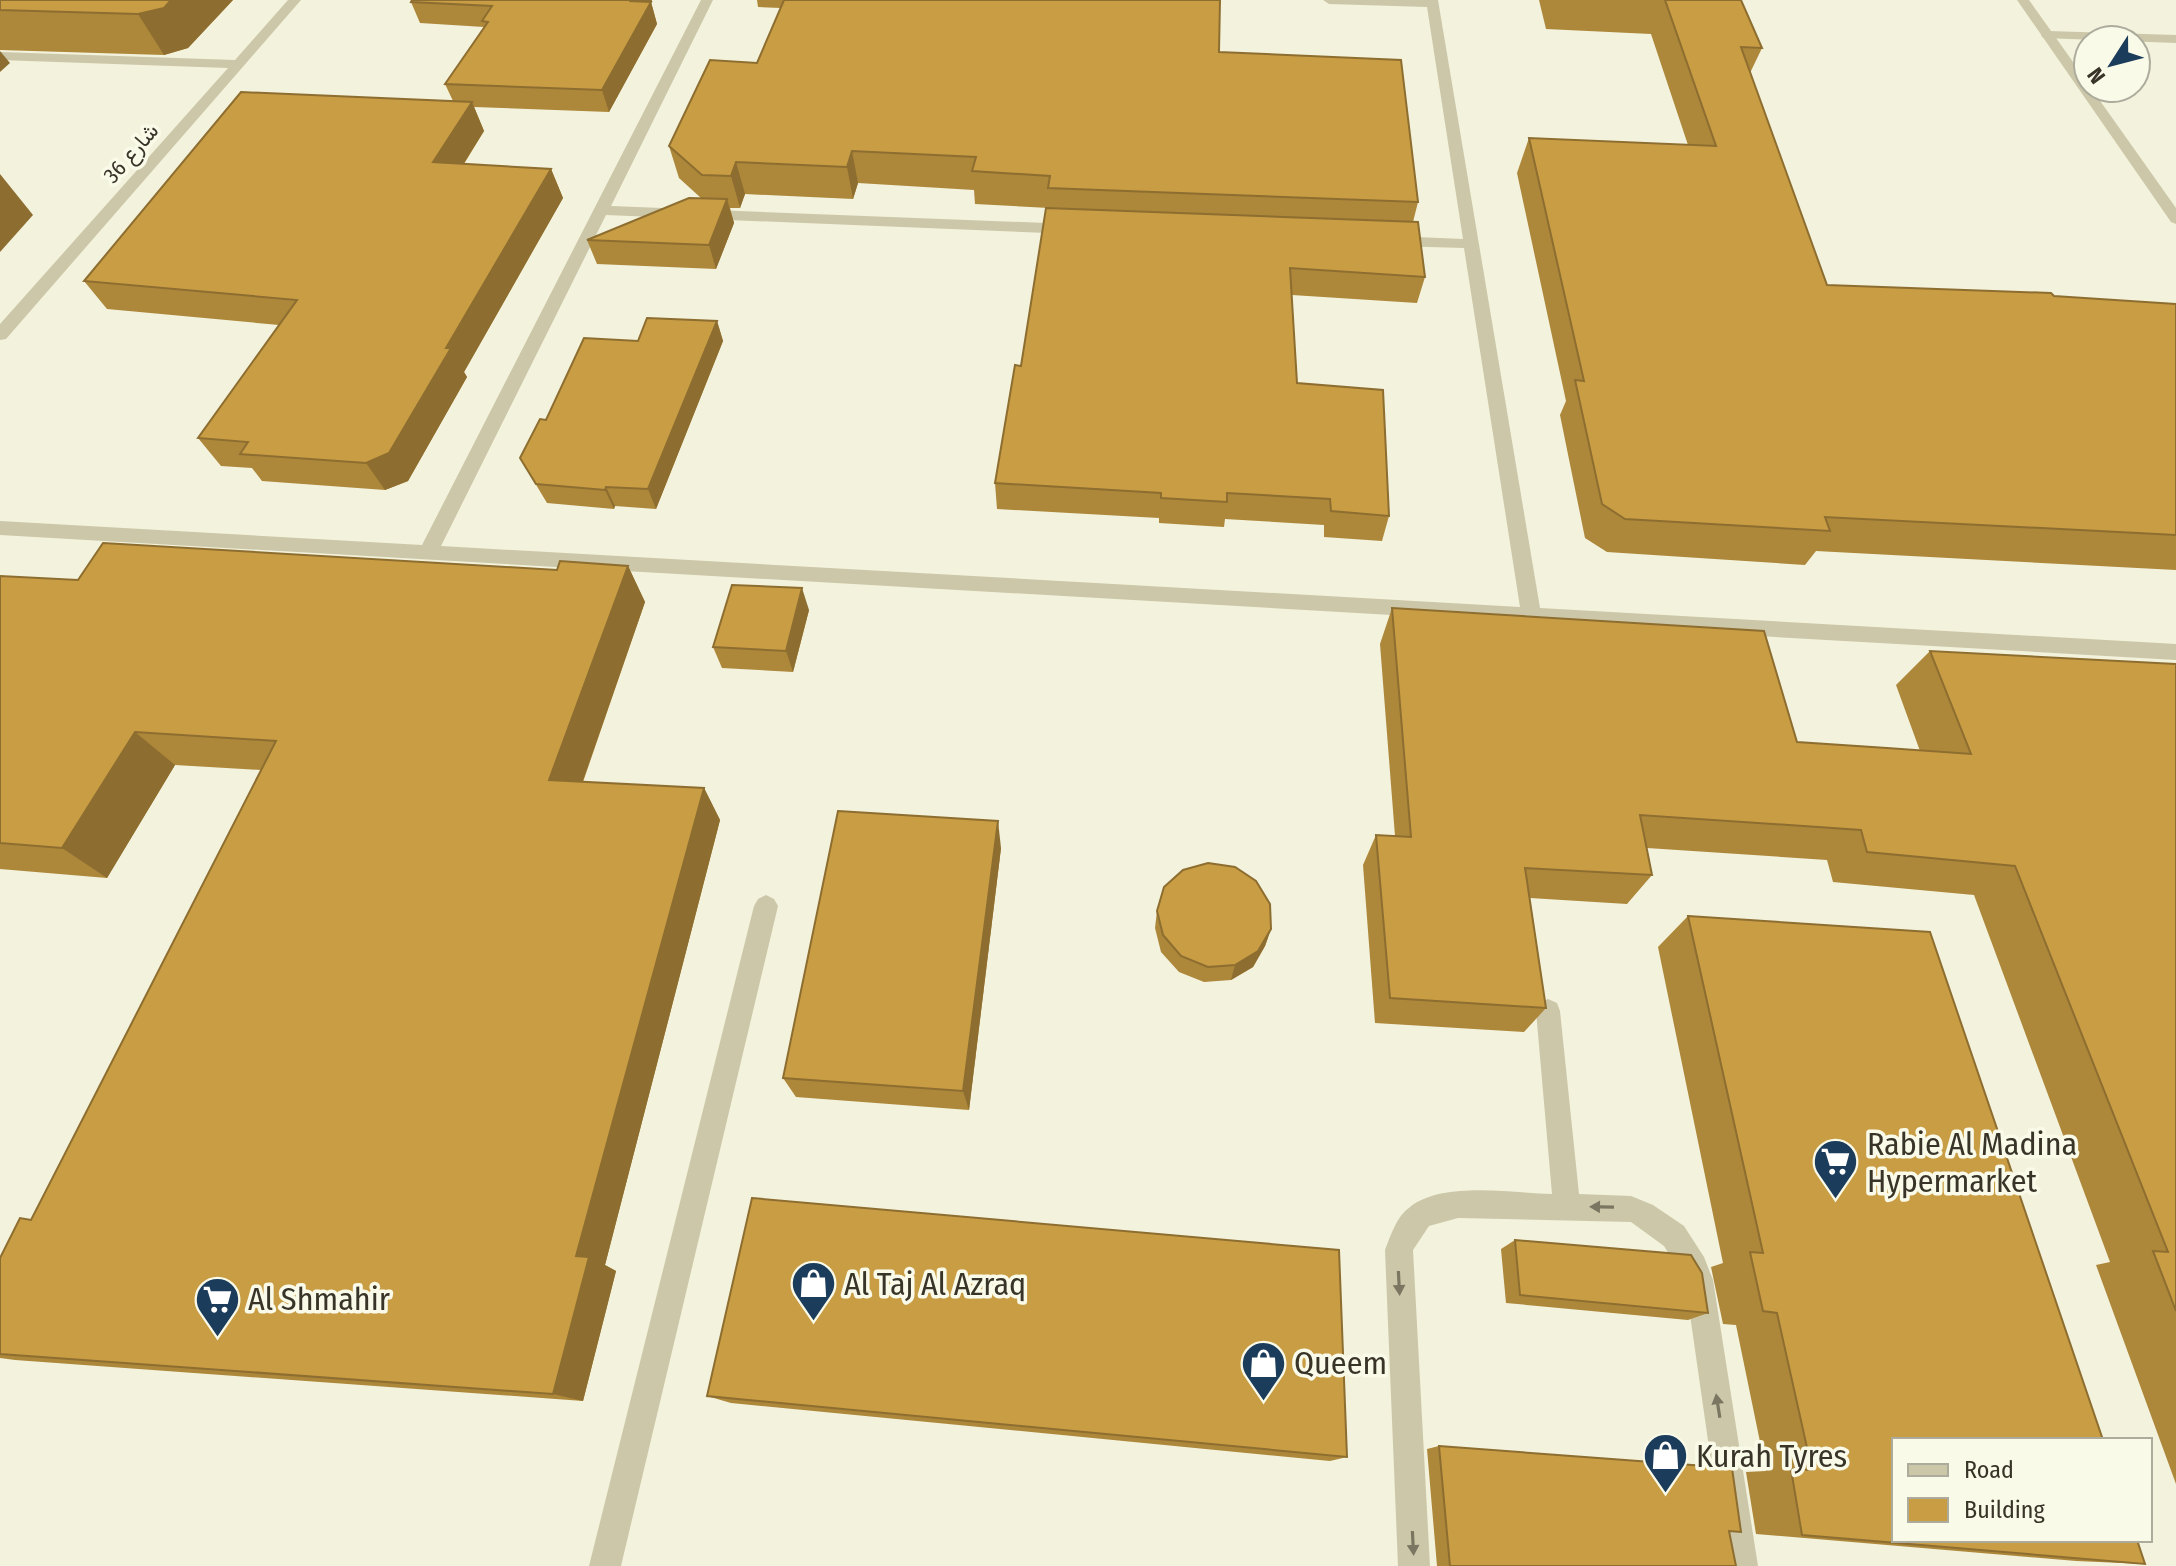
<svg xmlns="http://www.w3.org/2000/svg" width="2176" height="1566" viewBox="0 0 2176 1566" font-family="'Fira Sans Condensed',Vazirmatn,sans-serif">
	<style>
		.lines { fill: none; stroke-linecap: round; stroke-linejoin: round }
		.service { fill: #ccc7a8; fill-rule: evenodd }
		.minor { fill: #ccc7a8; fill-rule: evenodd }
		.wall { fill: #ad873a }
		.shaded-wall { fill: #8d6e30 }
		.building { fill: #c99d44; stroke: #8d6e30; stroke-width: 2 }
		.oneway { fill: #7b7662 }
		.labels { text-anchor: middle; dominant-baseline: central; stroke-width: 7; stroke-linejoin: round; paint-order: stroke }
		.far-street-label { font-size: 22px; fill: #383428; stroke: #fafae9 }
		.near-poi-label { font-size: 32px; fill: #383428; stroke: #fafae9; text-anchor: start }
	</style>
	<rect width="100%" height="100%" fill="#f3f2dc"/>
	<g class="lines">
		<!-- service -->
		<g class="service">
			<path d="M 288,0 L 301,0 L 6,339 L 0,340 L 0,324 L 228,68 L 0,60 L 0,52 L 235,60 Z"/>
			<path d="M 701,0 L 713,0 L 611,206 L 1071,224 L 1079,229 L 1071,234 L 606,215 L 441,546 L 1520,607 L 1464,248 L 1393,246 L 1385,241 L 1393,236 L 1463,239 L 1427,7 L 1329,4 L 1323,0 L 1438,0 L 1540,608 L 2176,644 L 2176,660 L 0,535 L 0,521 L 422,545 Z"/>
			<path d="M 2048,31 L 2176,35 L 2176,43 L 2043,38 L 2041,35 Z"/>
			<path d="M 766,895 L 774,899 L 778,906 L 621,1566 L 589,1566 L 754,906 L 758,899 Z"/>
			<path d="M 1548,999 L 1557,1003 L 1560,1011 L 1579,1194 L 1631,1196 L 1653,1205 L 1684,1226 L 1704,1257 L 1713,1280 L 1758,1566 L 1726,1566 L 1685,1280 L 1664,1246 L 1631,1222 L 1458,1218 L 1429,1226 L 1413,1250 L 1430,1566 L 1398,1566 L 1385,1250 C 1391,1235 1396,1217 1410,1207 C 1443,1181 1512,1193 1552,1194 L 1536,1011 L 1539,1003 Z"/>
		</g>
		<!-- minor -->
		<path class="minor" d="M 2017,0 L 2029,0 L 2088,83 L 2088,88 L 2091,88 L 2176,208 L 2176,224 L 2171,222 Z"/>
	</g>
	<!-- wall -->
	<g class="wall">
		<path d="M 0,0 L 233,0 L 188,48 L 164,55 L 0,50 Z"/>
		<path d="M 412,0 L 652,0 L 651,2 L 657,24 L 609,112 L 474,107 L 484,131 L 464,164 L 551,169 L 563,198 L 464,372 L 467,377 L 408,481 L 385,490 L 262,481 L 252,468 L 221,466 L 198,438 L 279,325 L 107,309 L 84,281 L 453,101 L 445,84 L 484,27 L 420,23 L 411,2 Z"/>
		<path d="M 757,0 L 1220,0 L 1219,52 L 1418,202 L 1413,222 L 1425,277 L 1417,303 L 1292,295 L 1297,383 L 1389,516 L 1382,541 L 1324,537 L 1324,525 L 1225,519 L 1224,527 L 1159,523 L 1159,518 L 997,509 L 995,483 L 1021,366 L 1049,208 L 975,204 L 974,190 L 858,183 L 853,199 L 745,194 L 740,208 L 730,208 L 734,223 L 716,269 L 597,264 L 587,240 L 701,198 L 679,178 L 669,146 L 757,63 L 781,8 L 758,7 Z"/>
		<path d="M 1539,0 L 1741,0 L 1762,48 L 1750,73 L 1827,285 L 2176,304 L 2176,570 L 1816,551 L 1805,565 L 1607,552 L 1585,538 L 1560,415 L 1566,401 L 1517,173 L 1529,138 L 1688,145 L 1651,34 L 1546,29 Z"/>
		<path d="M 717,321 L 723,341 L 656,509 L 615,506 L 614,509 L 547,503 L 520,458 L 546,420 L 638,341 Z"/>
		<path d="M 628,566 L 645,602 L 583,782 L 704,788 L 720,820 L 605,1265 L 616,1271 L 583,1401 L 15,1360 L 0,1358 L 0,1258 L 31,1220 L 261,770 L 175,765 L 107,878 L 0,869 L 0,576 L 78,580 L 557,570 Z"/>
		<path d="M 1392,608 L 1797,742 L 1920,751 L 1896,685 L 1930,651 L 2176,664 L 2176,1484 L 2096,1265 L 2110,1262 L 1974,895 L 1833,882 L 1827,860 L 1647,848 L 1652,875 L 1627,904 L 1530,898 L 1546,1008 L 1524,1032 L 1375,1023 L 1363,865 L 1376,835 L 1395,836 L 1380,644 Z"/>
		<path d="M 809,610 L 793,672 L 722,668 L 713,647 Z"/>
		<path d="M 1001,848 L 969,1110 L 796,1097 L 783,1078 Z"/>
		<path d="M 1157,911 L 1271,929 L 1265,946 L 1253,967 L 1231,980 L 1204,982 L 1179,972 L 1161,952 L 1155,928 Z"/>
		<path d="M 1688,916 L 2145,1564 L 2076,1561 L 1756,1534 L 1746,1472 L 1766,1471 L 1736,1325 L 1723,1324 L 1711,1267 L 1723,1263 L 1658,947 Z"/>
		<path d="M 1515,1240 L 1708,1313 L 1688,1320 L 1506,1303 L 1501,1249 Z"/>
		<path d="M 707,1396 L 1347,1457 L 1330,1461 L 731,1403 Z"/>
		<path d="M 1439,1446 L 1741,1532 L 1729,1531 L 1736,1566 L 1437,1566 L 1427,1449 Z"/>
	</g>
	<!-- shaded-wall -->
	<g class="shaded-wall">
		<path d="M 171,0 L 233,0 L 188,48 L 164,55 L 138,14 Z"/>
		<path d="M 632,0 L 652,0 L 637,23 Z"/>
		<path d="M 651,2 L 657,24 L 609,112 L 602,90 Z"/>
		<path d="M 0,51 L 10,63 L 0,72 Z"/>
		<path d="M 472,102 L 484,131 L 447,190 L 433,162 Z"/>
		<path d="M 852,151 L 858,183 L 853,199 L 847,167 Z"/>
		<path d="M 736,162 L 745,194 L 740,208 L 731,176 Z"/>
		<path d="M 551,169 L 563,198 L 464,372 L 467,377 L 408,481 L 385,490 L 366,463 L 446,348 Z"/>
		<path d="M 0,174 L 33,215 L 0,252 Z"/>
		<path d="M 727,199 L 734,223 L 716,269 L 709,245 Z"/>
		<path d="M 717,321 L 723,341 L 656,509 L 648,489 Z"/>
		<path d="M 606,487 L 615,506 L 614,509 L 605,490 Z"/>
		<path d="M 628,566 L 645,602 L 572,812 L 549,780 Z"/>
		<path d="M 802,588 L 809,610 L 793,672 L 786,651 Z"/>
		<path d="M 135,732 L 175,765 L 107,878 L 62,848 Z"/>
		<path d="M 704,788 L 720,820 L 605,1265 L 616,1271 L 583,1401 L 553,1394 L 576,1256 Z"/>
		<path d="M 998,821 L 1001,848 L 969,1110 L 963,1091 Z"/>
		<path d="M 1271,929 L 1265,946 L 1253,967 L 1231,980 L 1235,965 Z"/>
	</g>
	<!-- building -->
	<g class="building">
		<path d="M 0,0 L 171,0 L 164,8 L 138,14 L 0,10 Z"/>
		<path d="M 412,0 L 632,0 L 631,1 L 651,2 L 602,90 L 445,84 L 488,22 L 482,21 L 492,6 L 411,2 Z"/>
		<path d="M 784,0 L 1220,0 L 1219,52 L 1401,60 L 1418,202 L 1048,188 L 1050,176 L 972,171 L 976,157 L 852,151 L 847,167 L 736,162 L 731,176 L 702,175 L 669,146 L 710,60 L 757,63 Z"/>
		<path d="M 1665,0 L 1741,0 L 1762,48 L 1741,47 L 1827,285 L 2051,293 L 2054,296 L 2176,304 L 2176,535 L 1825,517 L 1830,531 L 1625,519 L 1602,504 L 1575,380 L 1584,381 L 1529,138 L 1716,146 Z"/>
		<path d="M 241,92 L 472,102 L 433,162 L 551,169 L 446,348 L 451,348 L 389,453 L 366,463 L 240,454 L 248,442 L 198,438 L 297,300 L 84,281 Z"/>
		<path d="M 689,198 L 727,199 L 709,245 L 587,240 Z"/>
		<path d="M 1046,208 L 1418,222 L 1425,277 L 1290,268 L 1297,383 L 1383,390 L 1389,516 L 1331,511 L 1330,499 L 1227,493 L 1227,502 L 1161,498 L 1161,493 L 995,483 L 1015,365 L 1021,366 Z"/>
		<path d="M 647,318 L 717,321 L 648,489 L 606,487 L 605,490 L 536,484 L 520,458 L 540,419 L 546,420 L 584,338 L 638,341 Z"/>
		<path d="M 103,543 L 557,570 L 560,561 L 628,566 L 549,780 L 704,788 L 576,1256 L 589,1257 L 553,1394 L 0,1354 L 0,1258 L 20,1218 L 31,1220 L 276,741 L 135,732 L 62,848 L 0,843 L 0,576 L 78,580 Z"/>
		<path d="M 732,585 L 802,588 L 786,651 L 713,647 Z"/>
		<path d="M 1392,608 L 1764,631 L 1797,742 L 1887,748 L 1971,754 L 1930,651 L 2176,664 L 2176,1311 L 2153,1251 L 2168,1252 L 2015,866 L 1867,852 L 1861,830 L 1640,815 L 1652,875 L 1525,868 L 1546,1008 L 1390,998 L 1376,835 L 1411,837 Z"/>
		<path d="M 838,811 L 998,821 L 963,1091 L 783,1078 Z"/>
		<path d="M 1208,863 L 1235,867 L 1256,881 L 1270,904 L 1271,929 L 1258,951 L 1235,965 L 1208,967 L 1181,956 L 1163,935 L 1157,911 L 1164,887 L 1183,870 Z"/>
		<path d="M 1688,916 L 1930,932 L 2103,1440 L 1894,1440 L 1894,1540 L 2137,1540 L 2145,1564 L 1802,1535 L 1791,1469 L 1812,1470 L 1777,1313 L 1763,1311 L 1750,1252 L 1763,1253 Z"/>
		<path d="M 752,1198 L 1339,1250 L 1347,1457 L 707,1396 Z"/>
		<path d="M 1515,1240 L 1691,1255 L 1702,1273 L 1708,1313 L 1520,1295 Z"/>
		<path d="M 1439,1446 L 1732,1468 L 1741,1532 L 1729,1531 L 1736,1566 L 1450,1566 Z"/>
	</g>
	<!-- one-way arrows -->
	<defs><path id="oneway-solid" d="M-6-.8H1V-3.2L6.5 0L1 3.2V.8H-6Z" transform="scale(2)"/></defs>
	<g class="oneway">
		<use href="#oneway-solid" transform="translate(1602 1207) rotate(-179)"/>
		<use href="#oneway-solid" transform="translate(1399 1283) rotate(87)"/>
		<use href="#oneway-solid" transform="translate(1718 1406) rotate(-99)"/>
		<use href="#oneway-solid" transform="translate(1413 1543) rotate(87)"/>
	</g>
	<!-- icons -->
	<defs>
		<symbol id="supermarket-pin" viewBox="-11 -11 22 30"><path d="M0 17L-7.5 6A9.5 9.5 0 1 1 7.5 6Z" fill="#1c3c5b" stroke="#fafae9"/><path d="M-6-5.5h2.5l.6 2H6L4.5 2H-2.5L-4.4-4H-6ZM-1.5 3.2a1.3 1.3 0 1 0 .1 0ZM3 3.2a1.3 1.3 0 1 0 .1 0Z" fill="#fff"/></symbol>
		<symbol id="shop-pin" viewBox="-11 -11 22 30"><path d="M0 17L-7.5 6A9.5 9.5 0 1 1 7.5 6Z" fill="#1c3c5b" stroke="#fafae9"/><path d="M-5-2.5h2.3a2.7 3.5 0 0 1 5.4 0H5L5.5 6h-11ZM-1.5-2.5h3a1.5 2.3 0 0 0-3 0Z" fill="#fff"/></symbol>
	</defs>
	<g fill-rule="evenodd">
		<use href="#supermarket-pin" x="1810" y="1136" width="51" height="69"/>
		<use href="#shop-pin" x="788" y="1258" width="51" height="69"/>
		<use href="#supermarket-pin" x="192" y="1274" width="51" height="69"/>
		<use href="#shop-pin" x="1238" y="1338" width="51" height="69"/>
		<use href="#shop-pin" x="1640" y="1430" width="51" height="69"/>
	</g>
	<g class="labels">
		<!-- far-street labels -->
		<g class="far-street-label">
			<text transform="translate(131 153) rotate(-49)">شارع 36</text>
		</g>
		<!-- near-poi labels -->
		<g class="near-poi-label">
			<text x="1867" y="1144">Rabie Al Madina<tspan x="1867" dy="37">Hypermarket</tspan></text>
			<text x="844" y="1284">Al Taj Al Azraq</text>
			<text x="248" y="1299">Al Shmahir</text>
			<text x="1294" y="1363">Queem</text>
			<text x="1696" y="1456">Kurah Tyres</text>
		</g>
	</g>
	<!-- legend -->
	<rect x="1892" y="1438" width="260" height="104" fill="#fafae9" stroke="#acab9c" stroke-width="2"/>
	<rect x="1908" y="1464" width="40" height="12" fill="#ccc7a8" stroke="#acab9c" stroke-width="2"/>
	<text x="1964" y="1478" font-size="24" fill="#383428">Road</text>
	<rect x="1908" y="1498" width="40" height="24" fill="#c99d44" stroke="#acab9c" stroke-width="2"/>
	<text x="1964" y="1518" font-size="24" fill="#383428">Building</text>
	<!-- north arrow -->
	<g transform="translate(2112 64) rotate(234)"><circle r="38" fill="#fafae9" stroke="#acab9c" stroke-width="2"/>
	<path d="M0-6L14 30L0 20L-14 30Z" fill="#1c3c5b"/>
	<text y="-12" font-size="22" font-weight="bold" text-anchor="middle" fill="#383428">N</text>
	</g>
</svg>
